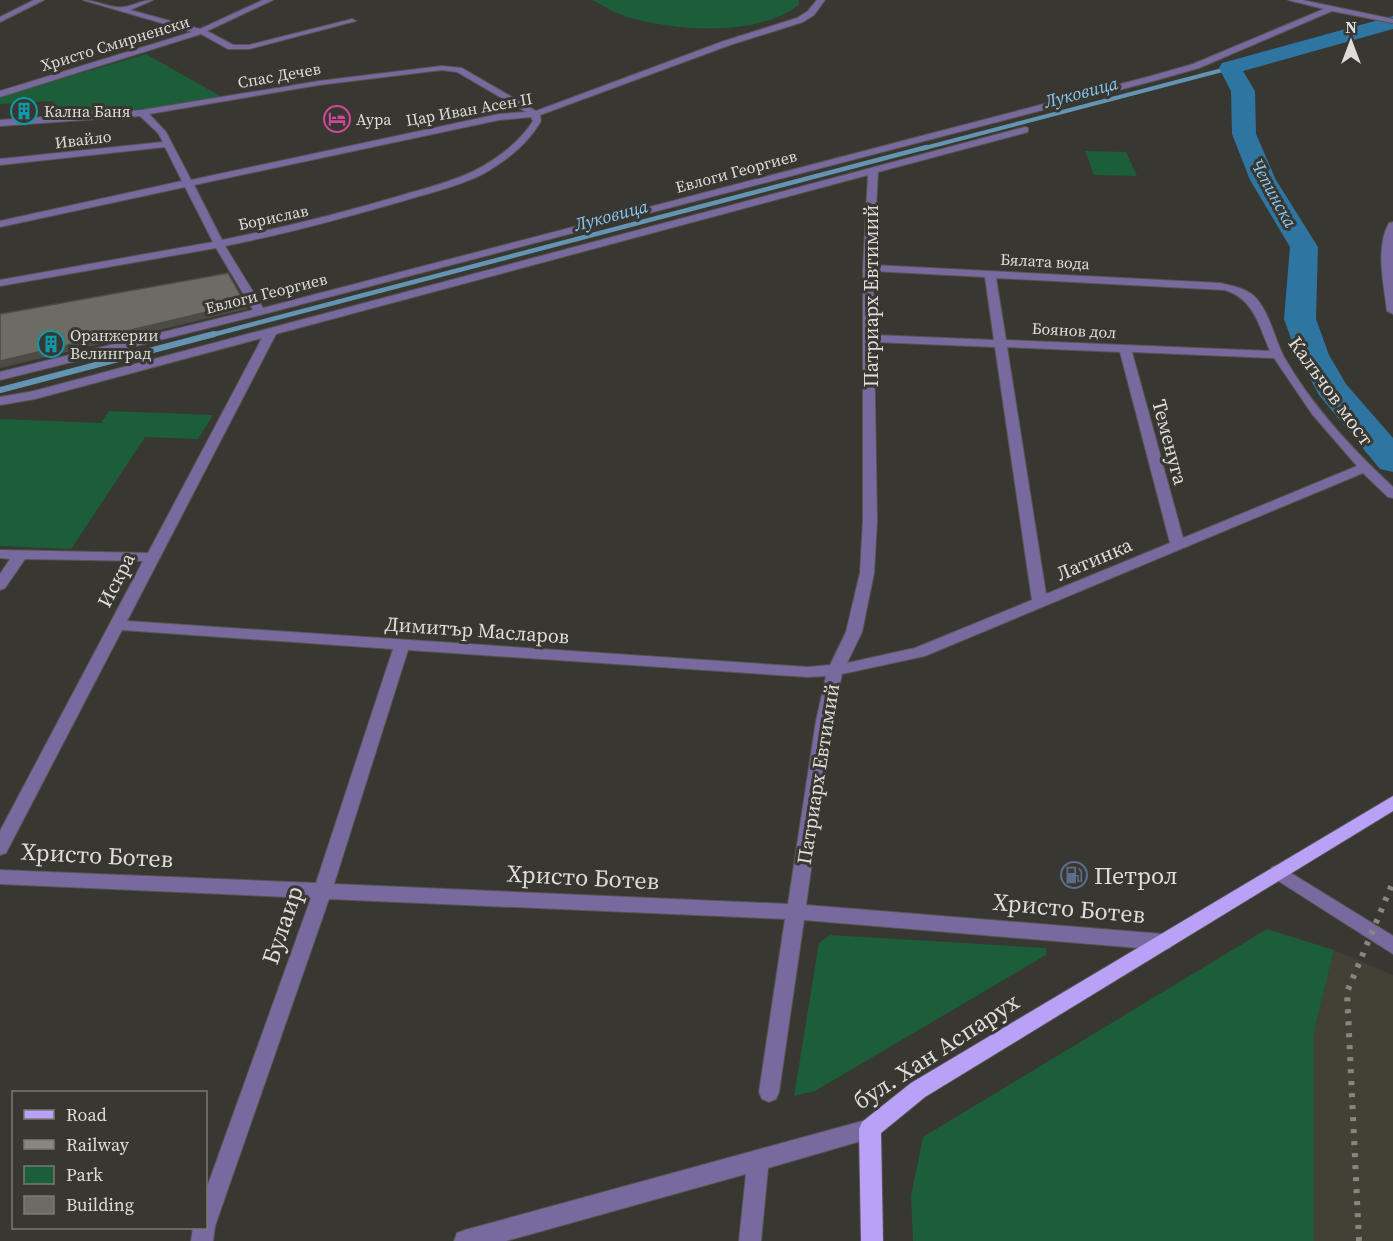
<svg xmlns="http://www.w3.org/2000/svg" width="1393" height="1241" viewBox="0 0 1393 1241" font-family="'Source Serif 4',serif">
	<style>
		.built { fill: #434135 }
		.green { fill: #1c5e3a }
		.lines { fill: none; stroke-linecap: round; stroke-linejoin: round }
		.stream-far2 { stroke: #6395b2; stroke-width: 4 }
		.stream-far1 { stroke: #6395b2; stroke-width: 4.5 }
		.stream { stroke: #6395b2; stroke-width: 6 }
		.river { fill: #2e76a1; fill-rule: evenodd }
		.minor-casing { stroke: #56554f; stroke-width: 2 }
		.major-casing { stroke: #56554f; stroke-width: 2 }
		.minor { fill: #786a9f; fill-rule: evenodd }
		.major { fill: #b8a1f7; fill-rule: evenodd }
		.rail { stroke: #878681; stroke-width: 6; stroke-dasharray: 4 8; stroke-linecap: butt }
		.shaded-wall { fill: #4c4b46 }
		.building { fill: #6c6b64; stroke: #4c4b46; stroke-width: 1.5 }
		.labels { text-anchor: middle; dominant-baseline: central; stroke-width: 6; stroke-linejoin: round; paint-order: stroke }
		.far-street-label { font-size: 16px; fill: #deddd9; stroke: #383731 }
		.far-poi-label { font-size: 16px; fill: #deddd9; stroke: #383731; text-anchor: start }
		.far-water-label { font-size: 18px; font-style: italic; fill: #86c8f3; stroke: #383731 }
		.street-label { font-size: 20px; fill: #deddd9; stroke: #383731 }
		.near-street-label { font-size: 24px; fill: #deddd9; stroke: #383731 }
		.near-poi-label { font-size: 24px; fill: #deddd9; stroke: #383731; text-anchor: start }
	</style>
	<rect width="100%" height="100%" fill="#383731"/>
	<!-- built -->
	<path class="built" d="M 1334,950 L 1393,975 L 1393,1241 L 1314,1241 L 1314,1031 Z"/>
	<!-- green -->
	<g class="green">
		<path d="M 592,0 L 799,0 L 799,5 C 755,37 681,31 630,18 C 617,14 604,6 592,0 Z"/>
		<path d="M 146,54 L 222,97 L 142,111 L 48,117 L 54,101 L 0,104 L 0,97 Z"/>
		<path d="M 1085,151 L 1126,152 L 1137,176 L 1094,175 Z"/>
		<path d="M 109,411 L 213,415 L 198,439 L 145,437 L 71,549 L 0,546 L 0,419 L 101,423 Z"/>
		<path d="M 1267,929 L 1334,950 L 1314,1031 L 1314,1241 L 913,1241 L 911,1196 L 923,1137 Z"/>
		<path d="M 830,935 L 1046,948 L 1046,955 L 815,1091 L 794,1096 L 819,943 Z"/>
	</g>
	<g class="lines">
		<!-- stream-far2 -->
		<path class="stream-far2" d="M 921,149 L 1230,68"/>
		<!-- stream-far1 -->
		<path class="stream-far1" d="M 208,336 L 927,147"/>
		<!-- stream -->
		<path class="stream" d="M 0,390 L 214,334"/>
		<!-- river -->
		<path class="river" d="M 1393,16 L 1393,29 L 1243,71 L 1255,91 L 1256,134 L 1276,180 L 1318,247 L 1316,319 L 1329,355 L 1346,384 L 1393,438 L 1393,472 L 1380,469 L 1319,395 L 1297,355 L 1284,319 L 1290,247 L 1250,180 L 1232,134 L 1231,91 L 1219,68 L 1222,63 Z"/>
		<defs>
			<g id="minor">
				<path d="M 34,0 L 44,0 L 0,22 L 0,17 Z"/>
				<path d="M 83,0 C 96,0 111,9 123,7 C 134,6 141,0 153,0 L 130,10 L 200,29 L 263,0 L 273,0 L 207,31 L 233,45 L 249,45 L 352,19 L 356,21 L 249,49 L 228,49 L 201,34 L 0,97 L 0,91 L 192,32 Z"/>
				<path d="M 817,0 L 825,0 L 814,15 L 803,22 L 730,45 L 540,115 L 541,121 C 527,145 505,162 481,175 C 456,187 429,193 403,201 C 344,218 285,234 225,246 L 263,308 L 1151,76 L 1193,64 L 1324,9 L 1288,0 L 1302,0 L 1393,19 L 1393,23 L 1332,11 L 1199,68 L 1157,80 L 264,314 L 0,380 L 0,372 L 253,310 L 216,248 L 0,286 L 0,280 L 213,242 L 185,187 L 0,227 L 0,221 L 182,181 L 165,147 L 0,165 L 0,159 L 163,142 L 158,133 L 140,116 L 0,126 L 0,120 L 142,110 L 319,81 L 442,66 L 462,68 L 536,111 L 724,41 L 797,18 L 808,11 ZM 442,70 L 457,72 L 526,112 L 499,114 L 191,180 L 166,132 L 149,114 L 319,85 ZM 531,117 L 533,121 C 519,143 497,159 474,171 C 449,183 422,189 396,197 C 338,214 281,228 222,240 L 194,185 L 499,120 Z"/>
				<path d="M 1025,127 L 1028,128 L 1028,132 L 878,172 L 873,265 L 1220,283 C 1232,286 1245,288 1254,296 C 1270,312 1274,338 1284,357 C 1312,406 1352,449 1393,487 L 1393,498 L 1388,497 L 1363,473 L 925,656 L 842,674 L 832,721 L 806,905 L 1163,934 L 1170,936 L 1173,942 L 1170,948 L 1163,950 L 804,920 L 779,1092 L 776,1099 L 769,1102 L 762,1099 L 759,1092 L 785,919 L 329,899 L 215,1226 L 213,1241 L 191,1241 L 193,1228 L 206,1228 L 206,1190 L 311,898 L 0,884 L 0,870 L 316,883 L 393,649 L 122,630 L 6,853 L 0,855 L 0,831 L 143,561 L 25,559 L 5,588 L 0,590 L 0,574 L 10,559 L 0,558 L 0,550 L 148,553 L 262,338 L 35,399 L 0,405 L 0,397 L 34,391 ZM 868,175 L 863,268 L 863,521 L 860,573 L 846,632 L 830,665 L 808,667 L 127,621 L 276,334 ZM 873,271 L 985,277 L 994,340 L 874,335 ZM 996,278 L 1225,290 C 1254,299 1259,326 1270,351 L 1006,340 ZM 874,342 L 995,347 L 1032,600 L 915,648 L 847,663 L 862,632 L 874,573 L 877,521 ZM 1007,347 L 1120,352 L 1170,543 L 1046,594 ZM 1132,352 L 1274,358 L 1312,414 L 1357,466 L 1183,538 ZM 408,650 L 808,677 L 826,676 L 816,721 L 788,904 L 334,884 Z"/>
				<path d="M 1393,222 L 1393,314 L 1387,311 C 1384,284 1375,248 1389,223 Z"/>
				<path d="M 1278,865 L 1393,936 L 1393,954 L 1272,877 L 1269,872 L 1272,867 Z"/>
				<path d="M 870,1119 L 878,1122 L 881,1129 L 878,1136 L 768,1168 L 761,1241 L 739,1241 L 746,1174 L 506,1241 L 454,1241 L 457,1233 L 465,1230 Z"/>
			</g>
			<path id="major" d="M 1393,796 L 1393,811 L 925,1097 L 881,1133 L 883,1241 L 861,1241 L 859,1129 L 862,1122 L 911,1083 Z"/>
		</defs>
		<!-- minor casing -->
		<use href="#minor" class="minor-casing"/>
		<!-- major casing -->
		<use href="#major" class="major-casing"/>
		<!-- minor -->
		<use href="#minor" class="minor"/>
		<!-- major -->
		<use href="#major" class="major"/>
		<!-- rail -->
		<path class="rail" d="M 1359,1241 L 1347,992 L 1393,882"/>
	</g>
	<!-- shaded-wall -->
	<path class="shaded-wall" d="M 245,303 L 247,309 L 0,368 L 0,361 Z"/>
	<!-- building -->
	<path class="building" d="M 228,273 L 245,303 L 0,361 L 0,314 Z"/>
	<!-- icons -->
	<defs>
		<symbol id="building-ring" viewBox="-11 -11 22 22"><circle r="9.5" fill="#383731" stroke="#0f9aa8" stroke-width="1.5"/><path d="M-4-6H4V6H1V3H-1V6H-4ZM-2.5-4.3h1.7v1.8h-1.7ZM.8-4.3h1.7v1.8H.8ZM-2.5-1h1.7V.8h-1.7ZM.8-1h1.7V.8H.8Z" fill="#0f9aa8"/></symbol>
		<symbol id="hotel-ring" viewBox="-11 -11 22 22"><circle r="9.5" fill="#383731" stroke="#d1479c" stroke-width="1.5"/><path d="M-6-4.5h1.5V1H6V5H4.5V3h-9V5H-6ZM-4 0a1.8 1.8 0 1 1 3.6 0ZM.5 0V-2.5h3Q6-2.5 6 0Z" fill="#d1479c"/></symbol>
		<symbol id="fuel-ring" viewBox="-11 -11 22 22"><circle r="9.5" fill="#383731" stroke="#5c6f8a" stroke-width="1.5"/><path d="M-5.5-6h7V0h2V4h1.3V-2.5L3-4.5l.8-.8L6-3V5H2.5V1h-1V6h-7ZM-4.2-4.7v3.2H.2V-4.7Z" fill="#5c6f8a"/></symbol>
	</defs>
	<g fill-rule="evenodd">
		<use href="#building-ring" x="9" y="96" width="30" height="30"/>
		<use href="#hotel-ring" x="322" y="104" width="30" height="30"/>
		<use href="#building-ring" x="36" y="329" width="30" height="30"/>
		<use href="#fuel-ring" x="1059" y="860" width="30" height="30"/>
	</g>
	<g class="labels">
		<!-- far-street labels -->
		<g class="far-street-label">
			<text transform="translate(115 43) rotate(-17)">Христо Смирненски</text>
			<text transform="translate(279 75) rotate(-10)">Спас Дечев</text>
			<text transform="translate(469 109) rotate(-10)">Цар Иван Асен II</text>
			<text transform="translate(83 139) rotate(-7)">Ивайло</text>
			<text transform="translate(736 171) rotate(-15)">Евлоги Георгиев</text>
			<text transform="translate(273 217) rotate(-12)">Борислав</text>
			<text transform="translate(1045 261) rotate(3)">Бялата вода</text>
			<text transform="translate(266 293) rotate(-14)">Евлоги Георгиев</text>
			<text transform="translate(1074 330) rotate(3)">Боянов дол</text>
		</g>
		<!-- far-poi labels -->
		<g class="far-poi-label">
			<text x="44" y="111">Кална Баня</text>
			<text x="356" y="119">Аура</text>
			<text x="70" y="335">Оранжерии<tspan x="70" dy="18">Велинград</tspan></text>
		</g>
		<!-- far-water labels -->
		<g class="far-water-label">
			<text transform="translate(1081 92) rotate(-15)">Луковица</text>
			<text transform="translate(1274 193) rotate(61)">Чепинска</text>
			<text transform="translate(611 215) rotate(-15)">Луковица</text>
		</g>
		<!-- street labels -->
		<g class="street-label">
			<text transform="translate(871 296) rotate(-90)">Патриарх Евтимий</text>
			<text transform="translate(1331 391) rotate(54)">Калъчов мост</text>
			<text transform="translate(1170 442) rotate(75)">Теменуга</text>
			<text transform="translate(1094 559) rotate(-23)">Латинка</text>
			<text transform="translate(116 580) rotate(-63)">Искра</text>
			<text transform="translate(477 630) rotate(4)">Димитър Масларов</text>
			<text transform="translate(818 774) rotate(-81)">Патриарх Евтимий</text>
		</g>
		<!-- near-street labels -->
		<g class="near-street-label">
			<text transform="translate(97 855) rotate(3)">Христо Ботев</text>
			<text transform="translate(583 877) rotate(3)">Христо Ботев</text>
			<text transform="translate(1069 908) rotate(5)">Христо Ботев</text>
			<text transform="translate(282 925) rotate(-71)">Булаир</text>
			<text transform="translate(936 1051) rotate(-33)">бул. Хан Аспарух</text>
		</g>
		<!-- near-poi labels -->
		<g class="near-poi-label">
			<text x="1094" y="875">Петрол</text>
		</g>
	</g>
	<!-- legend -->
	<rect x="12" y="1091" width="195" height="138" fill="#383731" stroke="#7a7974" stroke-width="1.5"/>
	<rect x="24" y="1110" width="30" height="9" fill="#b8a1f7" stroke="#7a7974" stroke-width="1.5"/>
	<text x="66" y="1121" font-size="18" fill="#deddd9">Road</text>
	<rect x="24" y="1140" width="30" height="9" fill="#878681" stroke="#7a7974" stroke-width="1.5"/>
	<text x="66" y="1151" font-size="18" fill="#deddd9">Railway</text>
	<rect x="24" y="1166" width="30" height="18" fill="#1c5e3a" stroke="#7a7974" stroke-width="1.5"/>
	<text x="66" y="1181" font-size="18" fill="#deddd9">Park</text>
	<rect x="24" y="1196" width="30" height="18" fill="#6c6b64" stroke="#7a7974" stroke-width="1.5"/>
	<text x="66" y="1211" font-size="18" fill="#deddd9">Building</text>
	<!-- north arrow -->
	<g transform="translate(1351 42)" stroke="#383731" stroke-width="4.5" paint-order="stroke">
	<path d="M0-4.5L10 22L0 15L-10 22Z" fill="#deddd9"/>
	<text y="-9" font-size="16" font-weight="bold" text-anchor="middle" fill="#deddd9">N</text>
	</g>
</svg>
